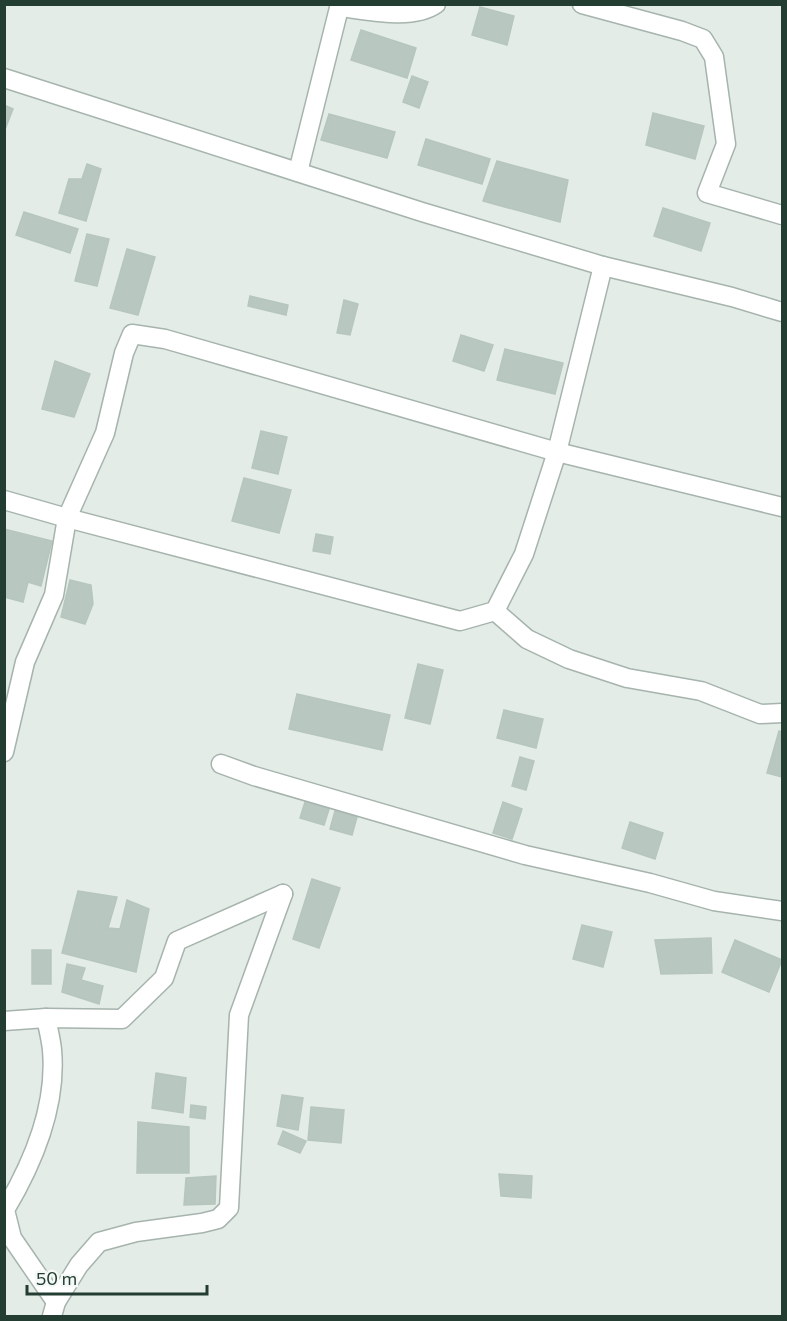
<svg xmlns="http://www.w3.org/2000/svg" width="787" height="1321" viewBox="0 0 787 1321" font-family="Commissioner,sans-serif">
	<style>
		.building { fill: #b8c7c0; stroke: #b6c6bd; stroke-width: 1.5 }
		.lines { fill: none; stroke-linecap: round; stroke-linejoin: round }
		.minor-casing { stroke: #a6b4ad; stroke-width: 21 }
		.minor { stroke: #fff; stroke-width: 18 }
	</style>
	<rect width="100%" height="100%" fill="#e3ece7"/>
	<!-- building -->
	<g class="building">
		<path d="M 480,7 L 514,16 L 507,45 L 472,35 Z"/>
		<path d="M 361,30 L 416,48 L 407,78 L 351,60 Z"/>
		<path d="M 412,76 L 428,82 L 419,108 L 403,102 Z"/>
		<path d="M 4,105 L 13,109 L 4,132 Z"/>
		<path d="M 653,113 L 704,126 L 695,159 L 646,145 Z"/>
		<path d="M 329,114 L 395,132 L 387,158 L 321,140 Z"/>
		<path d="M 426,139 L 490,159 L 482,184 L 418,165 Z"/>
		<path d="M 497,161 L 568,180 L 560,222 L 483,201 Z"/>
		<path d="M 87,164 L 101,169 L 86,221 L 59,213 L 69,179 L 82,179 Z"/>
		<path d="M 663,208 L 710,223 L 701,251 L 654,236 Z"/>
		<path d="M 24,212 L 78,229 L 70,253 L 16,235 Z"/>
		<path d="M 87,234 L 109,239 L 97,286 L 75,281 Z"/>
		<path d="M 127,249 L 155,257 L 138,315 L 110,308 Z"/>
		<path d="M 250,296 L 288,305 L 286,315 L 248,306 Z"/>
		<path d="M 344,300 L 358,304 L 350,335 L 337,333 Z"/>
		<path d="M 461,335 L 493,345 L 484,371 L 453,361 Z"/>
		<path d="M 505,349 L 563,363 L 555,394 L 497,380 Z"/>
		<path d="M 55,361 L 90,374 L 74,417 L 42,409 Z"/>
		<path d="M 261,431 L 287,437 L 278,474 L 252,468 Z"/>
		<path d="M 244,478 L 291,490 L 279,533 L 232,521 Z"/>
		<path d="M 4,529 L 52,541 L 41,586 L 28,582 L 23,602 L 4,597 Z"/>
		<path d="M 316,534 L 333,537 L 330,554 L 313,551 Z"/>
		<path d="M 70,580 L 91,585 L 93,604 L 85,624 L 61,617 Z"/>
		<path d="M 418,664 L 443,670 L 430,724 L 405,718 Z"/>
		<path d="M 297,694 L 390,715 L 382,750 L 289,729 Z"/>
		<path d="M 504,710 L 543,719 L 536,748 L 497,738 Z"/>
		<path d="M 779,731 L 782,732 L 782,777 L 767,773 Z"/>
		<path d="M 520,757 L 534,761 L 526,790 L 512,786 Z"/>
		<path d="M 306,799 L 330,806 L 324,825 L 300,818 Z"/>
		<path d="M 503,802 L 522,809 L 512,839 L 493,833 Z"/>
		<path d="M 335,811 L 357,817 L 352,835 L 330,829 Z"/>
		<path d="M 630,822 L 663,833 L 655,859 L 622,848 Z"/>
		<path d="M 312,879 L 340,888 L 319,948 L 293,939 Z"/>
		<path d="M 78,891 L 117,897 L 108,928 L 120,929 L 127,900 L 149,909 L 136,972 L 62,953 Z"/>
		<path d="M 582,925 L 612,932 L 603,967 L 573,959 Z"/>
		<path d="M 711,938 L 712,973 L 661,974 L 655,940 Z"/>
		<path d="M 735,940 L 782,960 L 769,992 L 722,972 Z"/>
		<rect x="32" y="950" width="19" height="34"/>
		<path d="M 67,964 L 85,968 L 81,980 L 103,986 L 99,1004 L 62,992 Z"/>
		<path d="M 156,1073 L 186,1078 L 183,1113 L 152,1108 Z"/>
		<path d="M 282,1095 L 303,1098 L 298,1130 L 277,1126 Z"/>
		<path d="M 191,1105 L 206,1107 L 205,1119 L 190,1117 Z"/>
		<path d="M 311,1107 L 344,1110 L 341,1143 L 308,1140 Z"/>
		<path d="M 138,1122 L 189,1127 L 189,1173 L 137,1173 Z"/>
		<path d="M 283,1131 L 306,1141 L 300,1153 L 278,1144 Z"/>
		<path d="M 499,1174 L 532,1176 L 531,1198 L 501,1196 Z"/>
		<path d="M 216,1176 L 215,1204 L 184,1205 L 186,1178 Z"/>
	</g>
	<g class="lines">
		<defs>
			<g id="minor">
				<path d="M 582,4 L 682,31 L 703,39 L 714,57 L 726,144 L 707,193 L 782,215"/>
				<path d="M 340,7 C 368,10 412,21 436,4"/>
				<path d="M 4,78 L 422,212 L 603,266 L 732,297 L 782,312"/>
				<path d="M 298,172 L 340,4"/>
				<path d="M 4,500 L 67,518 L 460,621 L 495,611 L 524,554 L 557,452 L 603,266"/>
				<path d="M 495,611 L 527,639 L 569,659 L 627,678 L 701,691 L 760,714 L 782,713"/>
				<path d="M 4,752 L 25,662 L 54,595 L 67,518 L 105,433 L 124,353 L 132,334 L 165,339 L 557,452 L 782,507"/>
				<path d="M 221,764 L 254,776 L 525,855 L 650,883 L 714,901 L 782,911"/>
				<path d="M 46,1018 C 48,1028 51,1039 52,1050 C 57,1105 33,1163 5,1210 L 12,1238 L 56,1302"/>
				<path d="M 4,1021 L 46,1018 L 122,1019 L 164,978 L 177,941 L 283,894"/>
				<path d="M 52,1316 L 56,1302 L 79,1265 L 99,1242 L 136,1232 L 202,1223 L 218,1219 L 229,1208 L 239,1015 L 283,894"/>
			</g>
		</defs>
		<!-- minor casing -->
		<use href="#minor" class="minor-casing"/>
		<!-- minor -->
		<use href="#minor" class="minor"/>
	</g>
	<!-- border -->
	<rect width="787" height="1321" fill="none" stroke="#233d33" stroke-width="12"/>
	<!-- scale -->
	<path d="M27 1285v9h180v-9" fill="none" stroke="#233d33" stroke-width="3"/>
	<text x="36" y="1285" font-size="18" fill="#233d33" stroke="#f4f9f6" stroke-width="4.5" paint-order="stroke">50 m</text>
</svg>
